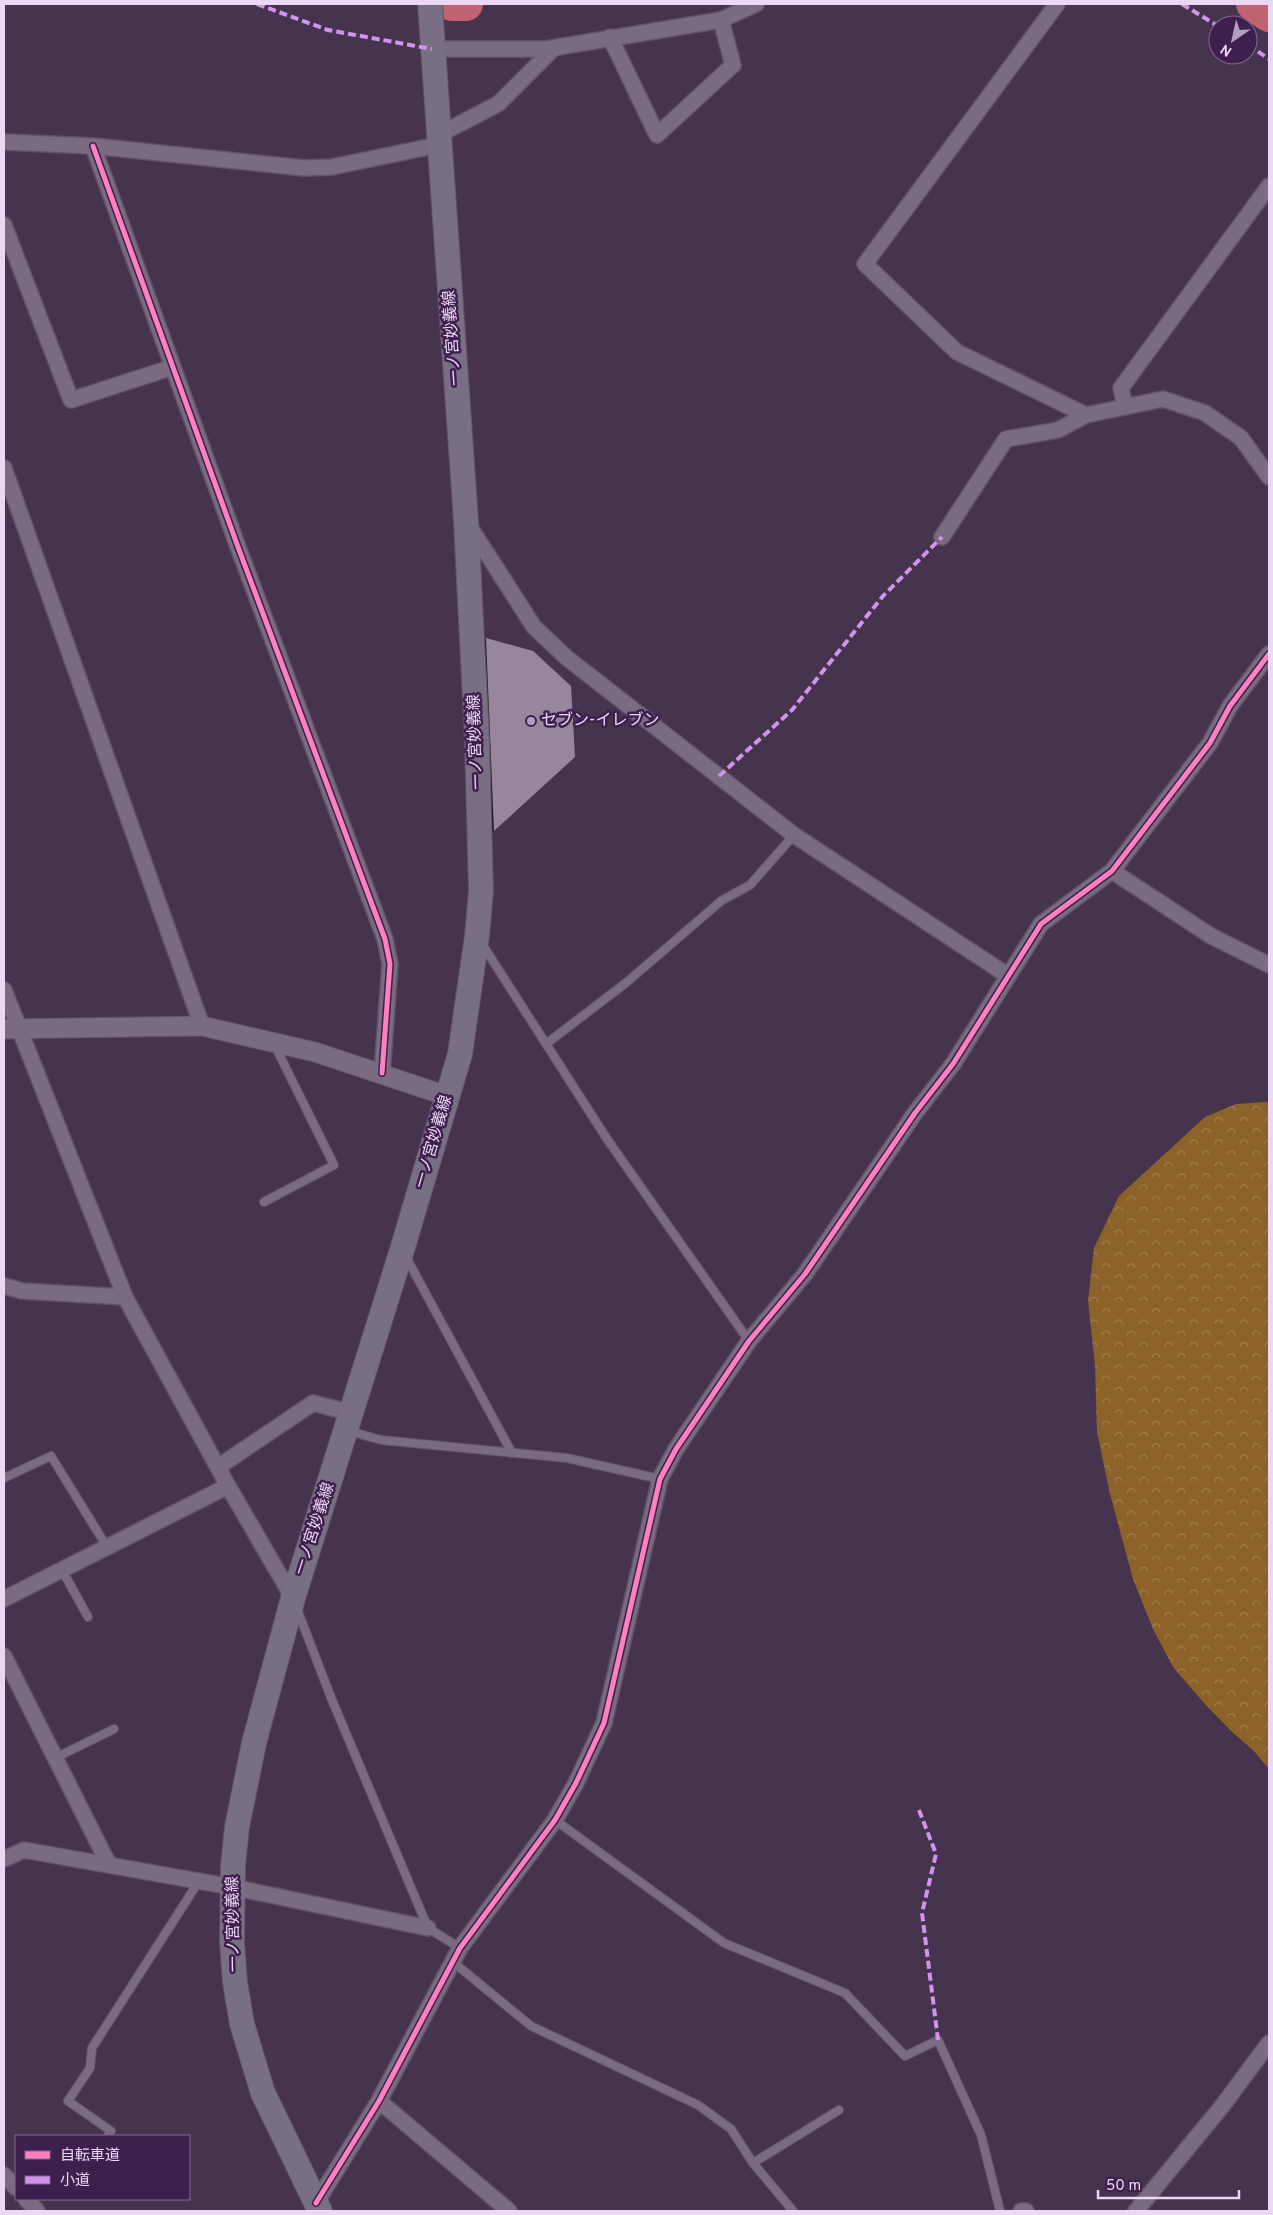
<svg xmlns="http://www.w3.org/2000/svg" width="1273" height="2215" viewBox="0 0 1273 2215" font-family="Overpass,'Noto Sans JP',sans-serif">
	<style>
		.forest { fill: url(#forest-crowns) }
		.shadow { fill: #0007 }
		.lines { fill: none; stroke-linecap: round; stroke-linejoin: round }
		.river { stroke: #c06271; stroke-width: 34 }
		.building { fill: #96879d }
		.service-casing { stroke: #615268; stroke-width: 10 }
		.minor-casing { stroke: #615268; stroke-width: 18 }
		.tertiary-casing { stroke: #615268; stroke-width: 21 }
		.primary-casing { stroke: #615268; stroke-width: 26 }
		.service { stroke: #796b81; stroke-width: 8 }
		.minor { stroke: #796b81; stroke-width: 15 }
		.tertiary { stroke: #796b81; stroke-width: 19 }
		.primary { stroke: #796f85; stroke-width: 24 }
		.quiet { stroke: #d193ec; stroke-width: 4; stroke-dasharray: 8 4; stroke-linecap: butt }
		.cycleway-casing { stroke: #3f1f4e; stroke-width: 8 }
		.cycleway { stroke: #ff80c0; stroke-width: 5 }
		.poi-dot { fill: #b19fbb; stroke: #3f1f4e; stroke-width: 2 }
		.labels { text-anchor: middle; dominant-baseline: central; stroke-width: 5; stroke-linejoin: round; paint-order: stroke }
		.street-label { font-size: 16px; fill: #ead8f5; stroke: #3f1f4e }
		.poi-label { font-size: 16px; fill: #ead8f5; stroke: #3f1f4e; text-anchor: start }
	</style>
	<defs>
		<pattern id="forest-crowns" width="20" height="18" patternUnits="userSpaceOnUse" patternTransform="scale(1.25)"><rect width="20" height="18" fill="#8c6228"/><path d="M2 6a3 3 0 1 1 6 0M12 15a3 3 0 1 1 6 0" fill="none" stroke="#a27f52"/></pattern>
	</defs>
	<rect width="100%" height="100%" fill="#46344e"/>
	<!-- forest -->
	<path class="forest" d="M 1269,1102 L 1269,1769 L 1254,1751 L 1231,1731 L 1203,1702 L 1173,1667 L 1153,1629 L 1133,1579 L 1110,1494 L 1097,1432 L 1095,1366 L 1088,1300 L 1094,1248 L 1119,1196 L 1205,1117 L 1236,1104 Z"/>
	<!-- shadow -->
	<path class="shadow" d="M 487,639 L 555,774 L 477,847 L 469,656 Z"/>
	<g class="lines">
		<!-- river -->
		<g class="river">
			<path d="M 452,4 L 466,4"/>
			<path d="M 1253,4 L 1269,15"/>
		</g>
	</g>
	<!-- building -->
	<path class="building" d="M 486,638 L 533,651 L 571,686 L 575,757 L 494,831 Z"/>
	<g class="lines">
		<defs>
			<g id="service">
				<path d="M 482,944 L 607,1139 L 749,1341"/>
				<path d="M 546,1044 L 627,982 L 721,901 L 750,885 L 794,835"/>
				<path d="M 264,1202 L 334,1165 L 274,1044"/>
				<path d="M 406,1257 L 512,1453"/>
				<path d="M 349,1431 L 381,1440 L 567,1458 L 660,1479"/>
				<path d="M 4,1478 L 51,1456 L 107,1547"/>
				<path d="M 62,1570 L 88,1617"/>
				<path d="M 297,1609 L 332,1700 L 428,1928 L 460,1948"/>
				<path d="M 55,1758 L 114,1729"/>
				<path d="M 555,1820 L 724,1943 L 845,1993 L 905,2056 L 938,2040 L 981,2135 L 1000,2211"/>
				<path d="M 453,1962 L 531,2026 L 698,2105 L 731,2129 L 753,2163"/>
				<path d="M 108,2136 L 111,2131 L 68,2101 L 90,2068 L 92,2048 L 199,1881"/>
				<path d="M 793,2211 L 753,2163 L 839,2110"/>
			</g>
			<g id="minor">
				<path d="M 1057,4 L 865,264 L 957,352 L 1086,415"/>
				<path d="M 610,37 L 657,135 L 733,65 L 721,20"/>
				<path d="M 432,49 L 546,49 L 721,20 L 756,4"/>
				<path d="M 438,135 L 498,104 L 554,48"/>
				<path d="M 4,142 L 93,146 L 304,168 L 332,167 L 438,145"/>
				<path d="M 93,146 L 238,547 L 385,939 L 390,964 L 382,1073"/>
				<path d="M 4,225 L 71,400 L 173,367"/>
				<path d="M 1125,407 L 1121,388 L 1269,186"/>
				<path d="M 4,468 L 202,1026"/>
				<path d="M 468,524 L 534,627 L 567,658 L 794,835 L 1007,975"/>
				<path d="M 942,537 L 1006,439 L 1058,430 L 1086,415 L 1163,399 L 1205,413 L 1241,438 L 1269,477"/>
				<path d="M 1112,871 L 1211,936 L 1269,965"/>
				<path d="M 4,990 L 125,1297 L 228,1486 L 293,1598"/>
				<path d="M 4,1286 L 22,1291 L 125,1297"/>
				<path d="M 218,1467 L 313,1403 L 352,1413"/>
				<path d="M 4,1599 L 228,1486"/>
				<path d="M 4,1656 L 109,1865"/>
				<path d="M 4,1859 L 24,1850 L 232,1887 L 428,1928"/>
				<path d="M 379,2101 L 509,2211"/>
				<path d="M 4,2175 L 16,2188"/>
				<path d="M 26,2199 L 37,2211"/>
				<path d="M 316,2203 L 379,2101 L 460,1948 L 555,1820 L 576,1783 L 604,1723 L 660,1479 L 676,1449 L 749,1341 L 805,1274 L 915,1113 L 953,1064 L 1041,924 L 1112,871 L 1210,743 L 1230,706 L 1269,654"/>
				<path d="M 1021,2211 L 1026,2211"/>
				<path d="M 1136,2211 L 1223,2105 L 1269,2043"/>
			</g>
			<path id="tertiary" d="M 4,1029 L 202,1026 L 315,1052 L 447,1096"/>
			<path id="primary" d="M 320,2211 L 263,2093 L 242,2024 L 235,1982 L 232,1942 L 233,1865 L 237,1827 L 254,1743 L 293,1598 L 402,1250 L 460,1054 L 477,936 L 481,891 L 477,739 L 466,521 L 430,4"/>
		</defs>
		<!-- service casing -->
		<use href="#service" class="service-casing"/>
		<!-- minor casing -->
		<use href="#minor" class="minor-casing"/>
		<!-- tertiary casing -->
		<use href="#tertiary" class="tertiary-casing"/>
		<!-- primary casing -->
		<use href="#primary" class="primary-casing"/>
		<!-- service -->
		<use href="#service" class="service"/>
		<!-- minor -->
		<use href="#minor" class="minor"/>
		<!-- tertiary -->
		<use href="#tertiary" class="tertiary"/>
		<!-- primary -->
		<use href="#primary" class="primary"/>
		<!-- quiet -->
		<g class="quiet">
			<path d="M 257,4 L 328,30 L 432,49"/>
			<path d="M 1182,4 L 1218,26"/>
			<path d="M 1248,45 L 1269,59"/>
			<path d="M 719,776 L 792,710 L 883,596 L 942,537"/>
			<path d="M 919,1810 L 936,1854 L 922,1913 L 938,2040"/>
		</g>
		<defs>
			<g id="cycleway">
				<path d="M 93,146 L 238,547 L 385,939 L 390,964 L 382,1073"/>
				<path d="M 316,2203 L 379,2101 L 460,1948 L 555,1820 L 576,1783 L 604,1723 L 660,1479 L 676,1449 L 749,1341 L 805,1274 L 915,1113 L 953,1064 L 1041,924 L 1112,871 L 1210,743 L 1230,706 L 1269,654"/>
			</g>
		</defs>
		<!-- cycleway casing -->
		<use href="#cycleway" class="cycleway-casing"/>
		<!-- cycleway -->
		<use href="#cycleway" class="cycleway"/>
	</g>
	<!-- markers -->
	<circle class="poi-dot" cx="531" cy="721" r="5"/>
	<g class="labels">
		<!-- street labels -->
		<g class="street-label">
			<text transform="translate(453 338) rotate(-94)">一ノ宮妙義線</text>
			<text transform="translate(476 742) rotate(-92)">一ノ宮妙義線</text>
			<text transform="translate(434 1142) rotate(-74)">一ノ宮妙義線</text>
			<text transform="translate(315 1529) rotate(-72)">一ノ宮妙義線</text>
			<text transform="translate(234 1924) rotate(-91)">一ノ宮妙義線</text>
		</g>
		<!-- poi labels -->
		<g class="poi-label">
			<text x="541" y="721">セブン-イレブン</text>
		</g>
	</g>
	<!-- border -->
	<rect width="1273" height="2215" fill="none" stroke="#ead8f5" stroke-width="10"/>
	<!-- legend -->
	<rect x="15" y="2135" width="175" height="65" fill="#3f1f4e" stroke="#836991"/>
	<rect x="25" y="2151" width="25" height="8" fill="#ff80c0" stroke="#836991"/>
	<text x="60" y="2160" font-size="15" fill="#ead8f5">自転車道</text>
	<rect x="25" y="2176" width="25" height="8" fill="#d193ec" stroke="#836991"/>
	<text x="60" y="2185" font-size="15" fill="#ead8f5">小道</text>
	<!-- north arrow -->
	<g transform="translate(1233 40) rotate(214)"><circle r="24" fill="#3f1f4e" stroke="#836991"/>
	<path d="M0-4L9 19L0 12L-9 19Z" fill="#b19fbb"/>
	<text y="-8" font-size="14" font-weight="bold" text-anchor="middle" fill="#ead8f5">N</text>
	</g>
	<!-- scale -->
	<path d="M1098 2190v8h141v-8" fill="none" stroke="#ead8f5" stroke-width="2.5"/>
	<text x="1106" y="2190" font-size="15" fill="#ead8f5" stroke="#3f1f4e" stroke-width="4" paint-order="stroke">50 m</text>
</svg>
